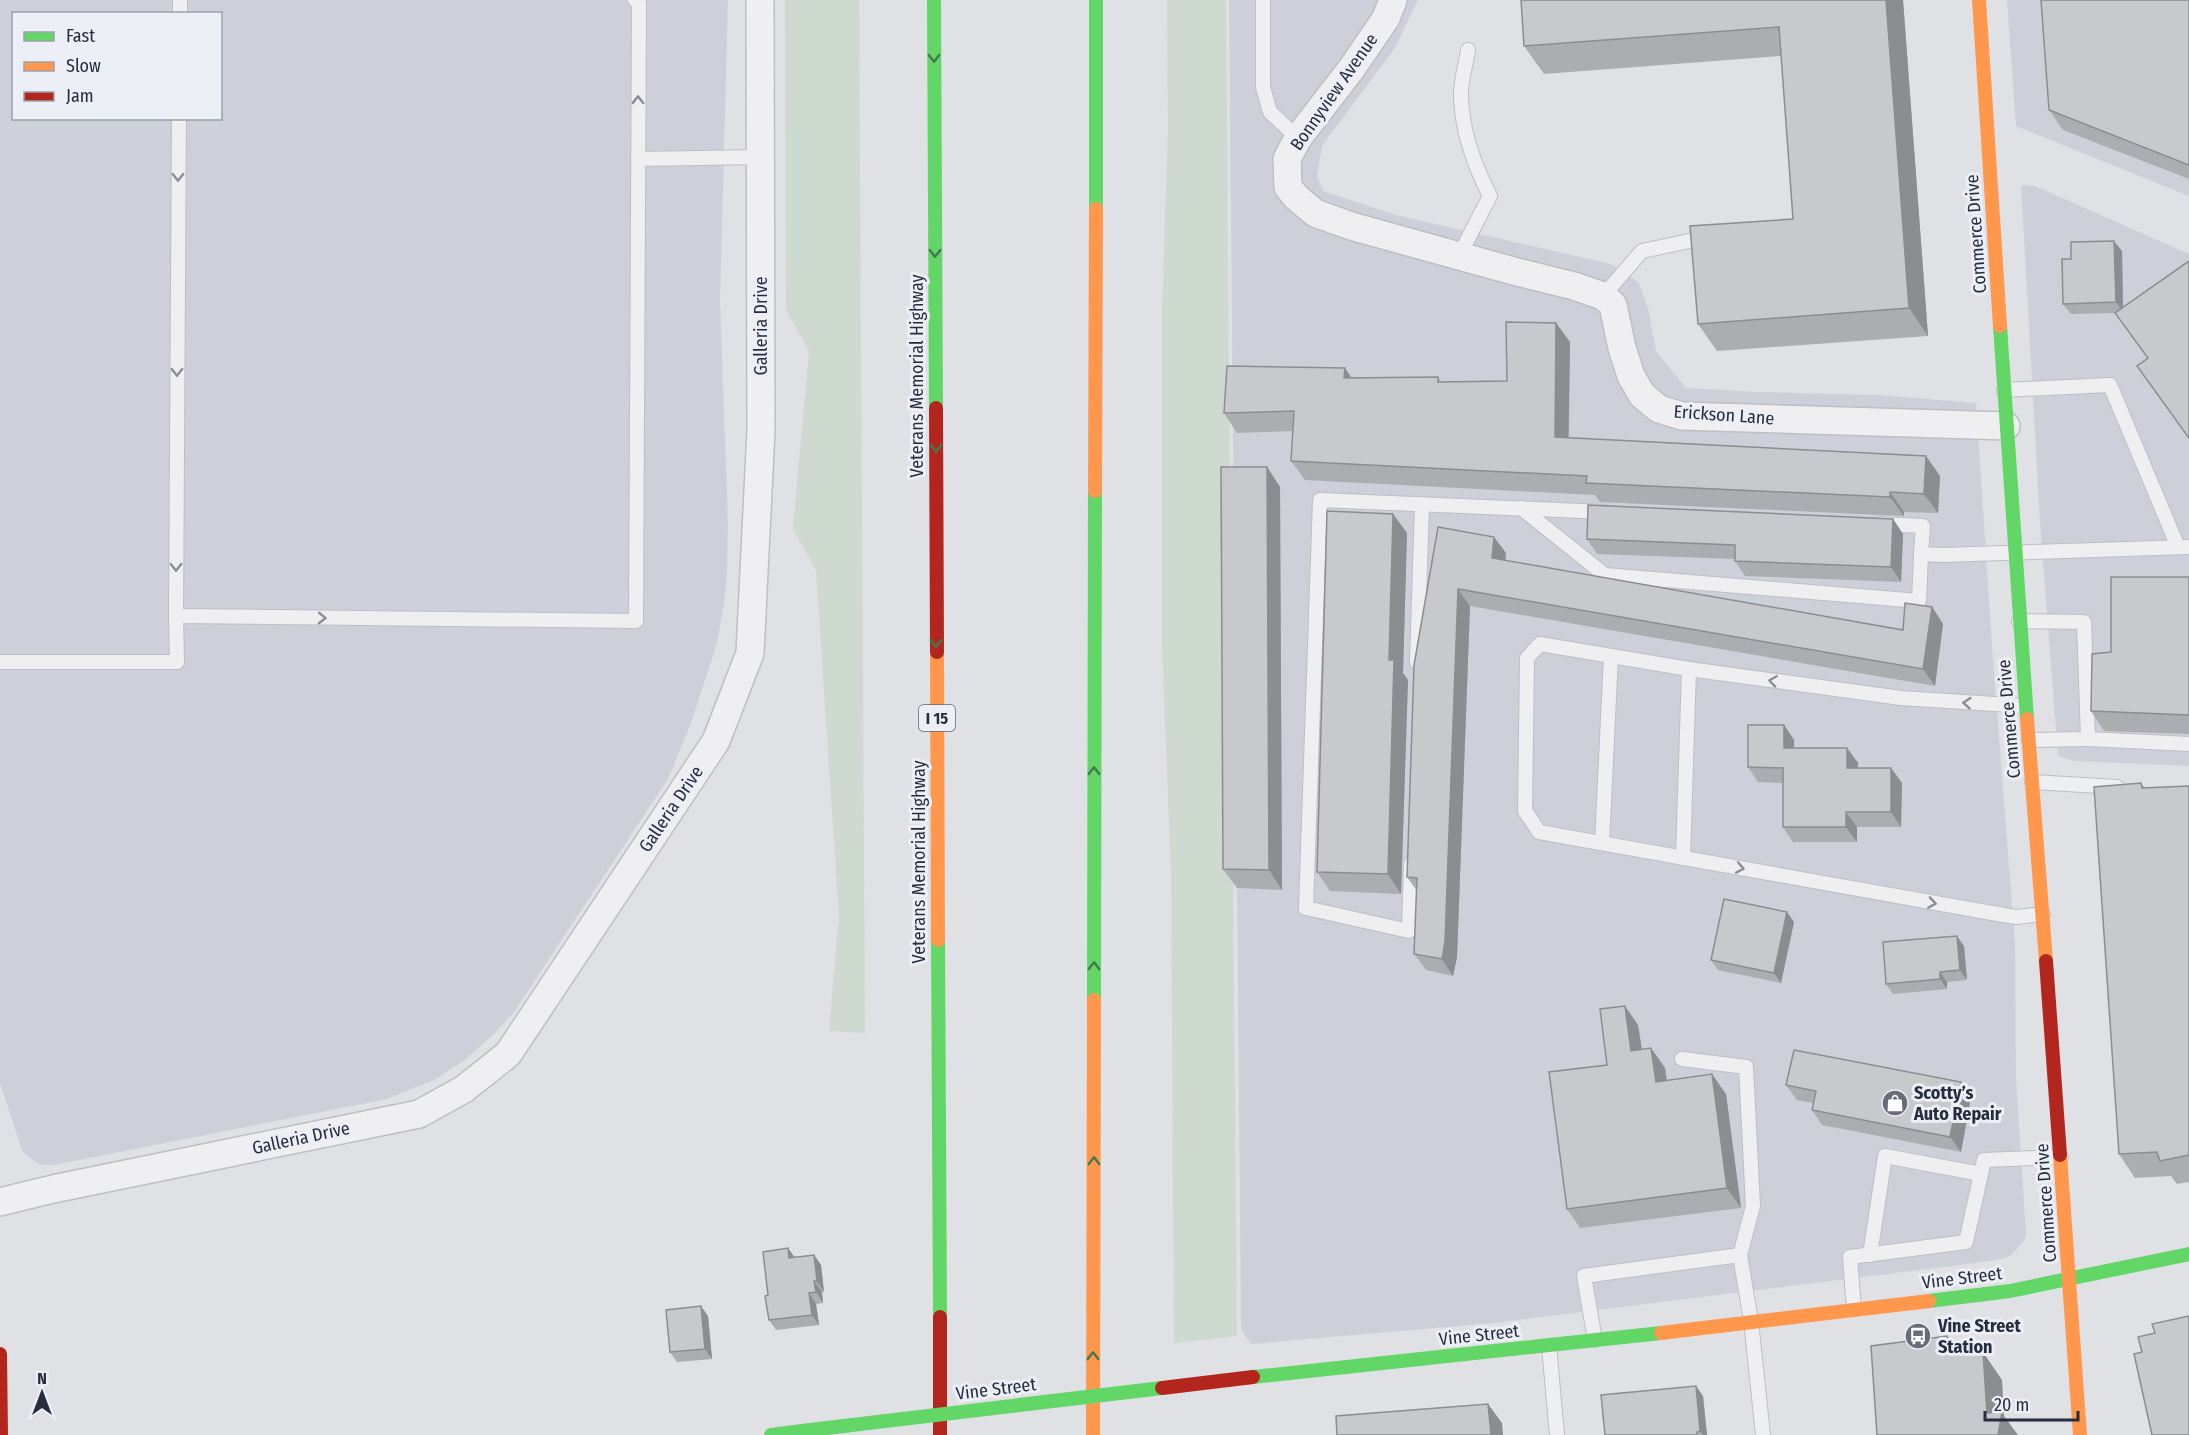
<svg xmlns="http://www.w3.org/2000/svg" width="2189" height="1435" viewBox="0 0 2189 1435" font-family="'Fira Sans Condensed',sans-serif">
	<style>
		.built { fill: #cdd0d8; fill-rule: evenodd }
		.green { fill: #ced9cf }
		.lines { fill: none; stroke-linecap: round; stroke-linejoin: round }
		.lane-casing { stroke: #bdbfc3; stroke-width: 16 }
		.street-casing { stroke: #bdbfc3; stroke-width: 30 }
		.lane { stroke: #efeff2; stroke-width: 14 }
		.street { stroke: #efeff2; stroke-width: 27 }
		.fast { stroke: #63d668; stroke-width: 14 }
		.slow { stroke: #ff974d; stroke-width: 14 }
		.jam { stroke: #b3261e; stroke-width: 14 }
		.fast-bridge { stroke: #63d668; stroke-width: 14 }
		.jam-bridge { stroke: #b3261e; stroke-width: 14 }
		.wall { fill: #abadb0 }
		.shaded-wall { fill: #8b8d90 }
		.building { fill: #c7c9cd; stroke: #8b8d90; stroke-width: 1.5 }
		.oneway { stroke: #417951 }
		.oneway2 { stroke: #8a8e98 }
		.labels { text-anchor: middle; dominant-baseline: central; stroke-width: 6; stroke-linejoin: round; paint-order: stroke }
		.shield { fill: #eceff5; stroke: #616775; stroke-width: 1.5 }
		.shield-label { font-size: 16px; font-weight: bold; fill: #262d3e }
		.street-label { font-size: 18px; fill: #262d3e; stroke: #eceff5 }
		.poi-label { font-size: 18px; font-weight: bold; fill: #262d3e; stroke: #eceff5; text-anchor: start }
	</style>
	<rect width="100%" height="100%" fill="#dfe1e5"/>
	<!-- built -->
	<g class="built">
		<path d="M 0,0 L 728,0 L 720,301 L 728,523 L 727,574 L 724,604 L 717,643 L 691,723 L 668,779 L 514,1012 L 497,1031 L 465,1060 L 434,1080 L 387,1099 L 54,1165 L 41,1165 L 28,1157 L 22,1150 L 0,1083 ZM 14,14 L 220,14 L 220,118 L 14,118 Z"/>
		<path d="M 1229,0 L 1418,0 L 1395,48 L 1322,146 L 1317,176 L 1323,191 L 1396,215 L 1611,264 L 1639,283 L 1649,312 L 1656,351 L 1686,388 L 1757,392 L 1878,395 L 1976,403 L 1993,660 L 2015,943 L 2016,1079 L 2026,1235 L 2024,1241 L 2011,1255 L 2002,1259 L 1975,1263 L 1494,1323 L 1251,1344 L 1241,1330 Z"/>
		<path d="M 2007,0 L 2189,0 L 2189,196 L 2016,126 Z"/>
		<path d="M 2021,185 L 2035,186 L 2189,254 L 2189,766 L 2074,761 L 2058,756 L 2040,523 Z"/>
	</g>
	<!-- green -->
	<g class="green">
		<path d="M 785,0 L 859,0 L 865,1033 L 829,1031 L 839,916 L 816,570 L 793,529 L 809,351 L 786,310 Z"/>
		<path d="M 1167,0 L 1226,0 L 1237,1336 L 1174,1343 L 1171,872 L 1162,646 L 1162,311 L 1168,126 Z"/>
	</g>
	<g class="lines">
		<defs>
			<g id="lane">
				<path d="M 1263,0 L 1263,87 L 1270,112 L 1298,138"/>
				<path d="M 180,14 L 180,0"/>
				<path d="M 179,118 L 176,616 L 636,621 L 639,3 L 635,0"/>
				<path d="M 638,159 L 760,157"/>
				<path d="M 1459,256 L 1490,196 C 1474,165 1462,132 1461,97 C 1460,82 1466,65 1468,50"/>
				<path d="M 1603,296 L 1642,251 L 1708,237"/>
				<path d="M 2004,390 L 2110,385 L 2178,547"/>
				<path d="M 1521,508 L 1605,575 L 1919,601 L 1921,554"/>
				<path d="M 1879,524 L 1923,526 L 1921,554 L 1943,555 L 2189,547"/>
				<path d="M 2019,621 L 2084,622 L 2088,739 L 2029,740"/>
				<path d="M 0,662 L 177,662 L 176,616"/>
				<path d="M 1417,662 L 1422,504"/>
				<path d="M 2025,706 L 1901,698 L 1689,669 L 1540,644 L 1527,658 L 1525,811 L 1539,832 L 2003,915 L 2016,917 L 2043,914"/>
				<path d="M 2088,739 L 2189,744"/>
				<path d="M 2032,782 L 2117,787"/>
				<path d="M 1602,843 L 1611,656"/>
				<path d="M 1683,858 L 1689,669"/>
				<path d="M 1411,864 L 1409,931 L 1306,908 L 1320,500 L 1605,512"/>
				<path d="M 1682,1059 L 1746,1067 L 1753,1206 L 1740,1255"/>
				<path d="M 1870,1255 L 1885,1156 L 1981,1174"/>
				<path d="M 1854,1309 L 1850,1257 L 1966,1242 L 1984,1160 L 2061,1157"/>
				<path d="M 1595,1340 L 1584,1276 L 1740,1255 L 1751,1321 L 1763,1435"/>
				<path d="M 1549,1346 L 1557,1435"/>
			</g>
			<g id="street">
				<path d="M 1393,0 L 1386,18 L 1352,68 L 1298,138 L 1287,159 L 1288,187 L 1296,197 L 1315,213 L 1351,226 L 1517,272 L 1574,286 L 1603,296 L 1613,305 L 1622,348 L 1631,376 L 1642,395 L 1659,409 L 1682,416 L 2006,426"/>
				<path d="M 0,1202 L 53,1189 L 419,1114 L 464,1089 L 508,1054 L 716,741 L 750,653 L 761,430 L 760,0"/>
			</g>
		</defs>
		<!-- lane casing -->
		<use href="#lane" class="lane-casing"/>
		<!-- street casing -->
		<use href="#street" class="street-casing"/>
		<!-- lane -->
		<use href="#lane" class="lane"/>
		<!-- street -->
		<use href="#street" class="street"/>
		<!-- fast -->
		<g class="fast">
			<path d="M 934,0 L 936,408"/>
			<path d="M 1096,209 L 1096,0"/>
			<path d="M 2000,326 L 2027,719"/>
			<path d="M 938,940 L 940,1317"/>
			<path d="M 1094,1000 L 1095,491"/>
			<path d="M 1929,1301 L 2010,1291 L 2189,1254"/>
			<path d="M 1253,1377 L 1661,1333"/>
			<path d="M 771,1435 L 810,1430"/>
		</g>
		<!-- slow -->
		<g class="slow">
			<path d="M 1979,0 L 2000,326"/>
			<path d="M 1095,491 L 1096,209"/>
			<path d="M 937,652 L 938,940"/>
			<path d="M 2027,719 L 2046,961"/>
			<path d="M 2060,1155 L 2080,1435"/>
			<path d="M 1661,1333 L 1929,1301"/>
			<path d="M 1093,1435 L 1094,1000"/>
		</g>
		<!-- jam -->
		<g class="jam">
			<path d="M 936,408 L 937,652"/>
			<path d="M 2046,961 L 2060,1155"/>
			<path d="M 940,1317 L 940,1435"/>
			<path d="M 0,1354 L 1,1435"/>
		</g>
		<!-- fast-bridge -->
		<path class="fast-bridge" d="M 810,1430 L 1162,1388"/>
		<!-- jam-bridge -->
		<path class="jam-bridge" d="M 1162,1388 L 1253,1377"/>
	</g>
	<!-- wall -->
	<g class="wall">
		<path d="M 1903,0 L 1928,336 L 1717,351 L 1698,324 L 1793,219 L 1781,56 L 1544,74 L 1524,46 Z"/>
		<path d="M 2189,0 L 2189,179 L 2063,130 L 2049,110 Z"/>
		<path d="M 2122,251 L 2123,308 L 2148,358 L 2116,313 L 2071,314 L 2063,304 L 2071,259 Z"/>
		<path d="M 1556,323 L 1570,342 L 1569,438 L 1926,456 L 1940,476 L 1938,513 L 1904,512 L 1904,516 L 1600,502 L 1595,495 L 1305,480 L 1291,461 L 1293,431 L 1237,433 L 1224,413 L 1351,377 L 1438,377 L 1441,382 L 1507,381 Z"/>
		<path d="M 1267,467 L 1280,487 L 1282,890 L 1237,888 L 1223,869 Z"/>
		<path d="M 1393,514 L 1407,533 L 1403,673 L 1408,680 L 1401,894 L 1330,891 L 1317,872 Z"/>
		<path d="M 1893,519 L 1903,534 L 1901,582 L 1745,576 L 1735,561 L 1735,559 L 1597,554 L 1587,539 Z"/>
		<path d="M 1438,527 L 1506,553 L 1505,561 L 1903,630 L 1932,607 L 1943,624 L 1935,686 L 1470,606 L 1457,957 L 1453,976 L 1426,970 L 1414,954 L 1417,891 L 1407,877 Z"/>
		<path d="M 2189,577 L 2189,734 L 2104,731 L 2091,711 L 2111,652 Z"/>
		<path d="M 1784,725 L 1794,740 L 1794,748 L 1847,748 L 1858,763 L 1858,768 L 1891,768 L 1902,783 L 1901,827 L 1857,827 L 1857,842 L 1793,842 L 1783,827 L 1783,783 L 1758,782 L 1748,767 Z"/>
		<path d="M 2141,783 L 2145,788 L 2189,786 L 2189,1182 L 2177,1184 L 2171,1176 L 2135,1178 L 2119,1154 Z"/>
		<path d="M 1794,922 L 1781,983 L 1718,970 L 1711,960 Z"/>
		<path d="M 1964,946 L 1967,980 L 1947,982 L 1947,989 L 1893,994 L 1886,984 Z"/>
		<path d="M 1638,1025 L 1642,1050 L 1651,1048 L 1665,1068 L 1667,1080 L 1726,1094 L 1741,1208 L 1580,1228 L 1567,1209 L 1607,1065 Z"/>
		<path d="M 1786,1085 L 1971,1097 L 1961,1152 L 1822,1125 L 1812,1110 L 1813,1103 L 1797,1100 Z"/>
		<path d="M 788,1248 L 794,1257 L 814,1255 L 821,1265 L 824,1292 L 822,1292 L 823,1303 L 816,1304 L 819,1325 L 776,1330 L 769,1320 L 768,1295 Z"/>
		<path d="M 708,1316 L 712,1359 L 677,1362 L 670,1352 Z"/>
		<path d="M 1703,1396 L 1707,1435 L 1605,1435 Z"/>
	</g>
	<!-- shaded-wall -->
	<g class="shaded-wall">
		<path d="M 1886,0 L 1903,0 L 1928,336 L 1909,308 Z"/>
		<path d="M 2114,241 L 2122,251 L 2123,312 L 2116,302 Z"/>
		<path d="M 1556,323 L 1570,342 L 1568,456 L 1555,437 Z"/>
		<path d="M 1345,368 L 1358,388 L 1344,378 Z"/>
		<path d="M 1926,456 L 1940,476 L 1938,513 L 1924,494 Z"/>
		<path d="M 1267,467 L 1280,487 L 1282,890 L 1269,870 Z"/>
		<path d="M 1890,492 L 1904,512 L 1904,516 L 1890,497 Z"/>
		<path d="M 1393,514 L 1407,533 L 1403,673 L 1408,680 L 1401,894 L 1388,874 L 1389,660 Z"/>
		<path d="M 1893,519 L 1903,534 L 1901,582 L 1891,567 Z"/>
		<path d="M 1494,537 L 1506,553 L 1504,575 L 1492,558 Z"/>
		<path d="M 1458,589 L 1470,606 L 1457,957 L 1453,976 L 1442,959 Z"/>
		<path d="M 1932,607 L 1943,624 L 1935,686 L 1923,669 Z"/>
		<path d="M 1784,725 L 1794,740 L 1794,763 L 1784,748 Z"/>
		<path d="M 1847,748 L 1858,763 L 1857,783 L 1847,768 Z"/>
		<path d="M 1891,768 L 1902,783 L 1901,827 L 1891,812 Z"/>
		<path d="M 1846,812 L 1857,827 L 1857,842 L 1846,827 Z"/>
		<path d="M 1787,912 L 1794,922 L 1781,983 L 1774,973 Z"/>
		<path d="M 1957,936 L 1964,946 L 1967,980 L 1960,970 Z"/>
		<path d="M 1940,972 L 1947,982 L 1947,989 L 1940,979 Z"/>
		<path d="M 1625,1006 L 1638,1025 L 1645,1070 L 1631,1051 Z"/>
		<path d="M 1651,1048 L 1665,1068 L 1669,1101 L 1656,1082 Z"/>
		<path d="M 1712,1074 L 1726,1094 L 1741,1208 L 1727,1188 Z"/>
		<path d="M 1961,1082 L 1971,1097 L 1961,1152 L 1950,1137 Z"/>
		<path d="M 788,1248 L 795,1258 L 789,1258 Z"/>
		<path d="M 814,1255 L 821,1265 L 824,1292 L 817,1281 Z"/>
		<path d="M 814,1281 L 822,1292 L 823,1303 L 816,1292 Z"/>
		<path d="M 809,1293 L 816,1304 L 819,1325 L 812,1315 Z"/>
		<path d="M 701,1306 L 708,1316 L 712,1359 L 705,1349 Z"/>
		<path d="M 1947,1336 L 1966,1363 L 1952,1355 Z"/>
		<path d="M 1983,1352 L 2002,1380 L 2004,1416 L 2018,1435 L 1998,1435 L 1987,1413 Z"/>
		<path d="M 1696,1386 L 1703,1396 L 1707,1435 L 1703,1435 L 1700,1431 Z"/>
		<path d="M 1488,1404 L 1502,1423 L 1503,1435 L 1491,1435 Z"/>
	</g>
	<!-- building -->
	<g class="building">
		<path d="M 1521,0 L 1886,0 L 1909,308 L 1698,324 L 1690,226 L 1793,219 L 1779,27 L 1524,46 Z"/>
		<path d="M 2041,0 L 2189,0 L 2189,165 L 2049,110 Z"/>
		<path d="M 2114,241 L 2116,302 L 2063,304 L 2062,259 L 2071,259 L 2071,242 Z"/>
		<path d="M 2189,261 L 2189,438 L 2137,366 L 2148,358 L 2115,313 Z"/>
		<path d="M 1506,322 L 1556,323 L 1555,437 L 1926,456 L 1924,494 L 1890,492 L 1890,497 L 1586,483 L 1587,476 L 1291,461 L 1294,411 L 1224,413 L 1227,366 L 1345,368 L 1344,378 L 1438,377 L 1438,382 L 1507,381 Z"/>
		<path d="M 1221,467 L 1267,467 L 1269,870 L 1223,869 Z"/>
		<path d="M 1588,505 L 1893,519 L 1891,567 L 1735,561 L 1735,545 L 1587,539 Z"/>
		<path d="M 1327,511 L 1393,514 L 1389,660 L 1394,660 L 1388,874 L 1317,872 Z"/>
		<path d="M 1438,527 L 1494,537 L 1492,558 L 1903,630 L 1905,603 L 1932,607 L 1923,669 L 1458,589 L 1445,941 L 1442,959 L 1414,954 L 1417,878 L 1407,877 L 1414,665 Z"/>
		<path d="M 2111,577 L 2189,577 L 2189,715 L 2091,711 L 2092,654 L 2111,652 Z"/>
		<path d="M 1748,725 L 1784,725 L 1784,748 L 1847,748 L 1847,768 L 1891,768 L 1891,812 L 1846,812 L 1846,827 L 1783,827 L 1783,768 L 1748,767 Z"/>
		<path d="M 2141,783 L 2142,788 L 2189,786 L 2189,1155 L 2160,1161 L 2157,1152 L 2119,1154 L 2094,787 Z"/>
		<path d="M 1724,899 L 1787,912 L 1774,973 L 1711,960 Z"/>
		<path d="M 1957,936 L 1960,970 L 1940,972 L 1940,979 L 1886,984 L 1883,942 Z"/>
		<path d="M 1625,1006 L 1631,1051 L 1651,1048 L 1656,1082 L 1712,1074 L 1727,1188 L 1567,1209 L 1549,1072 L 1607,1065 L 1600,1009 Z"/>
		<path d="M 1794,1050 L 1961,1082 L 1950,1137 L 1812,1110 L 1816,1091 L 1786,1085 Z"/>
		<path d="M 788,1248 L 789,1258 L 814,1255 L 817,1281 L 814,1281 L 816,1292 L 809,1293 L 812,1315 L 769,1320 L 765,1296 L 768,1295 L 763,1252 Z"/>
		<path d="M 701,1306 L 705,1349 L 670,1352 L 666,1310 Z"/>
		<path d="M 2189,1316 L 2189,1435 L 2152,1435 L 2134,1354 L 2142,1352 L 2138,1337 L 2155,1333 L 2152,1324 Z"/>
		<path d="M 1947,1336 L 1952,1355 L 1983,1352 L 1987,1413 L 2002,1412 L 1998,1435 L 1877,1435 L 1871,1346 Z"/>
		<path d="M 1696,1386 L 1700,1431 L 1697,1432 L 1697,1435 L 1605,1435 L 1601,1395 Z"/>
		<path d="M 1488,1404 L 1491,1435 L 1337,1435 L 1336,1416 Z"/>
	</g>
	<!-- one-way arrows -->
	<defs><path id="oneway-chevron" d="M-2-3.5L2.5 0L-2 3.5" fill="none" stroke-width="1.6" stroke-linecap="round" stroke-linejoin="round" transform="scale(1.5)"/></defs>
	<g class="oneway">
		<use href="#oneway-chevron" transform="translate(934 58) rotate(90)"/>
		<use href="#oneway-chevron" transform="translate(935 253) rotate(90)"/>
		<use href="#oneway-chevron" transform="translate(936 448) rotate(90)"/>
		<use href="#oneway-chevron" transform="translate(936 643) rotate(90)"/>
		<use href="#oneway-chevron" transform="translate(1094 771) rotate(-90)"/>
		<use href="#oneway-chevron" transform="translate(1094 966) rotate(-90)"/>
		<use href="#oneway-chevron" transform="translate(1094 1161) rotate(-90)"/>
		<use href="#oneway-chevron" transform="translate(1093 1356) rotate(-90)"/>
	</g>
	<g class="oneway2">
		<use href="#oneway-chevron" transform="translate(638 100) rotate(-90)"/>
		<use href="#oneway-chevron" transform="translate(178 177) rotate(90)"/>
		<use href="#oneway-chevron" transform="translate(177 372) rotate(90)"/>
		<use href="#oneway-chevron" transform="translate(176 567) rotate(90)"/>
		<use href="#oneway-chevron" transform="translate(322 618) rotate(1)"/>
		<use href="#oneway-chevron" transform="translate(1773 681) rotate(-172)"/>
		<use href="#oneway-chevron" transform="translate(1967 703) rotate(-176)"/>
		<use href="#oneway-chevron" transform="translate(1740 868) rotate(11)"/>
		<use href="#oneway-chevron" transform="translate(1932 903) rotate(9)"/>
	</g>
	<!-- icons -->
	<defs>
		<symbol id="shop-disc" viewBox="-11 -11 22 22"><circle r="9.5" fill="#676c78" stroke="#eceff5"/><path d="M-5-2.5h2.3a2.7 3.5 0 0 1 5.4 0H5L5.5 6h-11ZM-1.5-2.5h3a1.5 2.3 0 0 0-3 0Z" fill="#fff"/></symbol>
		<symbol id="bus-disc" viewBox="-11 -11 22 22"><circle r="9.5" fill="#676c78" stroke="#eceff5"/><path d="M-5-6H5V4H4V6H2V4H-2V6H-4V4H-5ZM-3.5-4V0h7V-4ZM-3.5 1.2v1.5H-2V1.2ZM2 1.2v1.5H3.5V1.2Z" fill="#fff"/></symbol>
	</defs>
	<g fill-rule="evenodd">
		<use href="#shop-disc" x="1880" y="1088" width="30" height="30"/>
		<use href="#bus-disc" x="1903" y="1321" width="30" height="30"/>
	</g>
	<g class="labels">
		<!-- shield labels -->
		<rect class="shield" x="919" y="705" width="36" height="26" rx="4.5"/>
		<g class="shield-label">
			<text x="937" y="718">I 15</text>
		</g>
		<!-- street labels -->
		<g class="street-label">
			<text transform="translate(1334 92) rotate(-55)">Bonnyview Avenue</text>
			<text transform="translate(1976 234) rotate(-94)">Commerce Drive</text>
			<text transform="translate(761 326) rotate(-90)">Galleria Drive</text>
			<text transform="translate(917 376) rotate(-90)">Veterans Memorial Highway</text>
			<text transform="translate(1724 415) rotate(4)">Erickson Lane</text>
			<text transform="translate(2009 719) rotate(-95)">Commerce Drive</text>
			<text transform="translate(671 809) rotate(-56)">Galleria Drive</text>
			<text transform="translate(919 862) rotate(-90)">Veterans Memorial Highway</text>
			<text transform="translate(301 1138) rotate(-12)">Galleria Drive</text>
			<text transform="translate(2046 1203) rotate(-94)">Commerce Drive</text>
			<text transform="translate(1962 1278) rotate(-7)">Vine Street</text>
			<text transform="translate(1479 1335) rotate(-6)">Vine Street</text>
			<text transform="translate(996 1389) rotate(-7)">Vine Street</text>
		</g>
		<!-- poi labels -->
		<g class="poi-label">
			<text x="1914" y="1093">Scotty’s<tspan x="1914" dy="21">Auto Repair</tspan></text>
			<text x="1938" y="1326">Vine Street<tspan x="1938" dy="21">Station</tspan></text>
		</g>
	</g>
	<!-- legend -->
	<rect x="12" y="12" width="210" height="108" fill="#eceff5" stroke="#9da1ac" stroke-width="1.5"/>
	<rect x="24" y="32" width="30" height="9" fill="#63d668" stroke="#9da1ac" stroke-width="1.5"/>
	<text x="66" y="42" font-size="18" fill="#262d3e">Fast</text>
	<rect x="24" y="62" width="30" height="9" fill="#ff974d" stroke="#9da1ac" stroke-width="1.5"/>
	<text x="66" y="72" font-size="18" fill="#262d3e">Slow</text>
	<rect x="24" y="92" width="30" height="9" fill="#b3261e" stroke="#9da1ac" stroke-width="1.5"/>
	<text x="66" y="102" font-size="18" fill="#262d3e">Jam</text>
	<!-- north arrow -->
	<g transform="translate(42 1393)" stroke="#eceff5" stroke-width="4.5" paint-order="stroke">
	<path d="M0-4.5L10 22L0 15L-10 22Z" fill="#262d3e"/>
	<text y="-9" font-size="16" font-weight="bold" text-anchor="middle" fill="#262d3e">N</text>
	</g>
	<!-- scale -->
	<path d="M1985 1411v9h93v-9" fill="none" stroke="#262d3e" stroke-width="3"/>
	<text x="1994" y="1411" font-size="18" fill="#262d3e" stroke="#eceff5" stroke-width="4.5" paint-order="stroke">20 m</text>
</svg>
